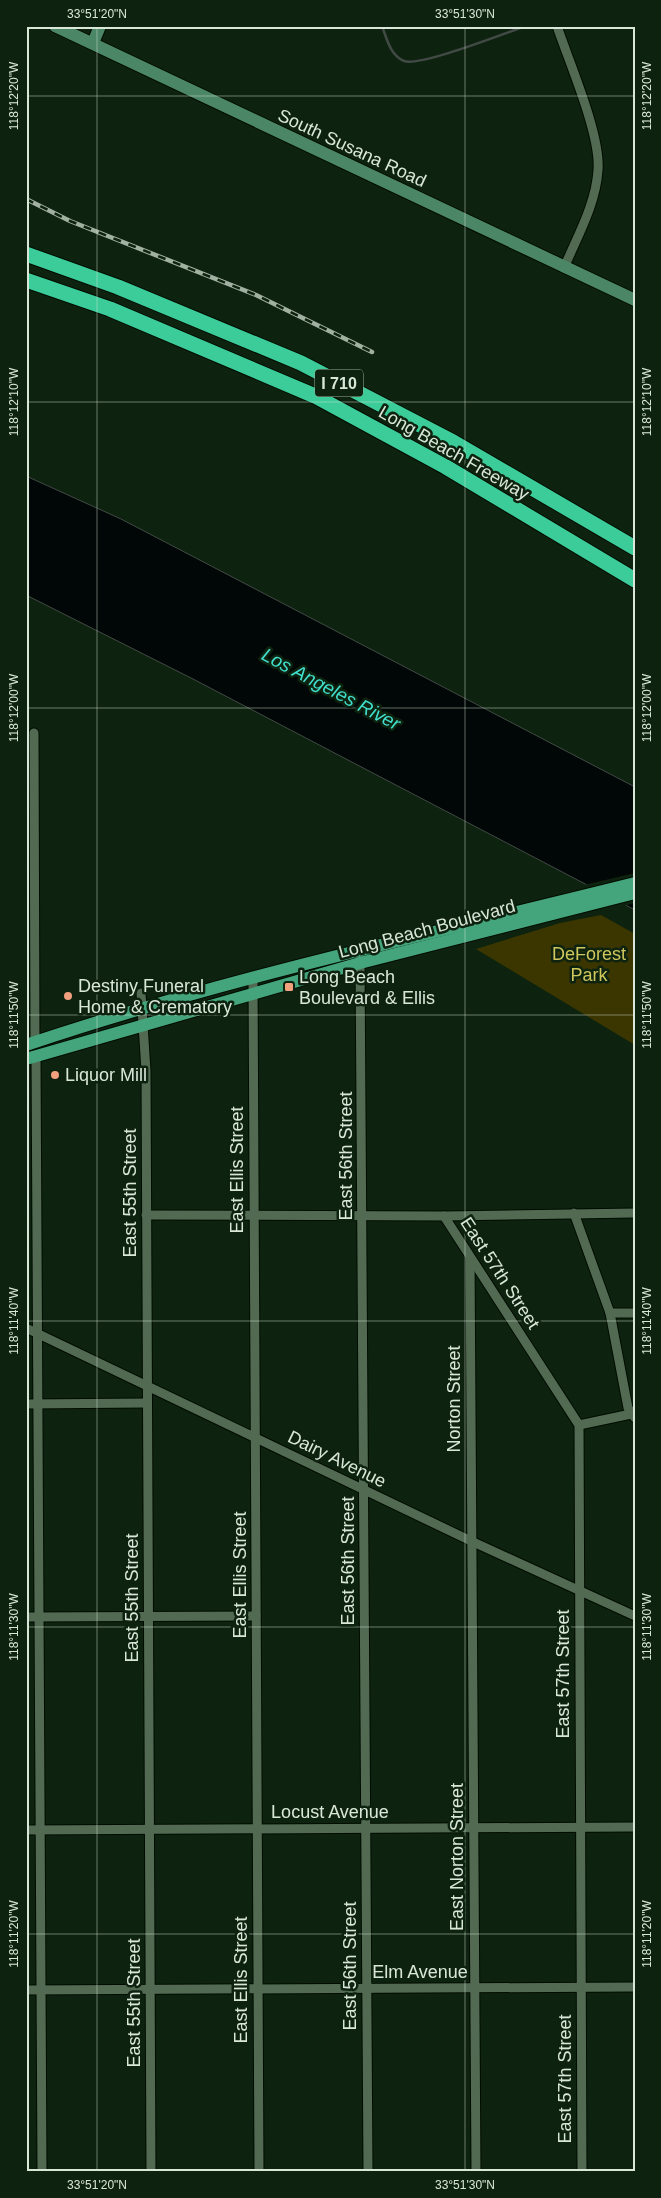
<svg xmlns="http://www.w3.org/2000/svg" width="661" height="2198" viewBox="0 0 661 2198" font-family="Arial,sans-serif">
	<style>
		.green { fill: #3b3600 }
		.water { fill: #000706; stroke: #414a45 }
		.pier { fill: #0e230f }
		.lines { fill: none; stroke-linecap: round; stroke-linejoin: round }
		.stream { stroke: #414a45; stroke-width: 2.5 }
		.street-casing { stroke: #000c00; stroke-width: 11 }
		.secondary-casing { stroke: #000c00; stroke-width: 14 }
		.primary-casing { stroke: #000c00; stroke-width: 14 }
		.highway-casing { stroke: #000c00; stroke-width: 17 }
		.street { stroke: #526a52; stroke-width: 9 }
		.secondary { stroke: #4b8767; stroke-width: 12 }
		.primary { stroke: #44a57d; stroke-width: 12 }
		.highway { stroke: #3bcc99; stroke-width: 15 }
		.rail-casing { stroke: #a1b1a1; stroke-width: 4.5 }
		.rail { stroke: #0e230f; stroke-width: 2.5; stroke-dasharray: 8; stroke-linecap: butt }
		.ticks { fill: none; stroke: #d9e7d9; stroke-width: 1; stroke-opacity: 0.45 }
		.poi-dot { fill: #f2a17e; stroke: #0e230f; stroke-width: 2 }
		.labels { text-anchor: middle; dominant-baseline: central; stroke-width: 5; stroke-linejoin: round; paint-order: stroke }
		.shield { fill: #0e230f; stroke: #9cac9c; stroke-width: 1 }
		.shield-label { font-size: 16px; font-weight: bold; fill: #d9e7d9 }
		.street-label { font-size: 18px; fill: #d9e7d9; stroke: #0e230f }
		.park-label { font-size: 18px; fill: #cfc65c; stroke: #0e230f }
		.poi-label { font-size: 18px; fill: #d9e7d9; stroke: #0e230f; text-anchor: start }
		.water-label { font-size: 19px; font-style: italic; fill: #41ddcd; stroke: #0e230f }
		.neatline { fill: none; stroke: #d9e7d9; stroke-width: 2 }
		.ticks-label { font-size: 12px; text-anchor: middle; fill: #d9e7d9 }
	</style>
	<rect width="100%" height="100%" fill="#0e230f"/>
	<!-- green -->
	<path class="green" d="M 601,915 L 635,934 L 635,1045 L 476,949 L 560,923 Z"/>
	<!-- water -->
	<path class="water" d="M 26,476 L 121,519 L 635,787 L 635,910 L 193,679 L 26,595 Z"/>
	<!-- pier -->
	<path class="pier" d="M 635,873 L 635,903 L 623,906 L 584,885 Z"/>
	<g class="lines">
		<!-- stream -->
		<path class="stream" d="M 382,26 C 387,39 390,55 404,61 C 420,67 505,33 526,26"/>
		<defs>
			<g id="street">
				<path d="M 557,26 C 569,62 601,135 598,170 C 596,204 577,237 564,268"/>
				<path d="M 34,733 L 35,1042"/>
				<path d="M 360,960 L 368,2172"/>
				<path d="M 253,978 L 259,2172"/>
				<path d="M 141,993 L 146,1071 L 151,2172"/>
				<path d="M 36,1056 L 42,2172"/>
				<path d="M 574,1213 L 610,1313 L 628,1408 L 635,1418"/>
				<path d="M 146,1215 L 444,1216 L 635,1213"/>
				<path d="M 444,1216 L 579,1425 L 582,2172"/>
				<path d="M 470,1257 L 476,2172"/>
				<path d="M 610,1313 L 635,1313"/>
				<path d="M 26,1328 L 471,1541 L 635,1616"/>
				<path d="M 26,1404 L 147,1403"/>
				<path d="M 579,1425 L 631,1414"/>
				<path d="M 26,1617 L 256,1616"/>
				<path d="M 26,1830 L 635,1827"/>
				<path d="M 26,1990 L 635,1987"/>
			</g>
			<g id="secondary">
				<path d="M 55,26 L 635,300"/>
				<path d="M 93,43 L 100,26"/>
			</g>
			<g id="primary">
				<path d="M 26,1045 C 225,978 431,934 635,883"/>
				<path d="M 26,1059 L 360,963 L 635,893"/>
			</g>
			<g id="highway">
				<path d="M 26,254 L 118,287 L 301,363 L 453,442 L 635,548"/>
				<path d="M 26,280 L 110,309 L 315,396 L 446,467 L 635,580"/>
			</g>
		</defs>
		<!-- street casing -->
		<use href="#street" class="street-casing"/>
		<!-- secondary casing -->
		<use href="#secondary" class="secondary-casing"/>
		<!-- primary casing -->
		<use href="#primary" class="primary-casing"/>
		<!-- highway casing -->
		<use href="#highway" class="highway-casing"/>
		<!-- street -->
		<use href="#street" class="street"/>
		<!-- secondary -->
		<use href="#secondary" class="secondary"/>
		<!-- primary -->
		<use href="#primary" class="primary"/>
		<!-- highway -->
		<use href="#highway" class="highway"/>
		<defs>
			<path id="rail" d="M 26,199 L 70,221 L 256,295 L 372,352"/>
		</defs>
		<!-- rail casing -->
		<use href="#rail" class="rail-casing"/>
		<!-- rail -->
		<use href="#rail" class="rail"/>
	</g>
	<!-- ticks -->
	<path class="ticks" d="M 97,26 L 97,2172M 465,26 L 465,2172M 26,96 L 635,96M 26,402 L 635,402M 26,708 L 635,708M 26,1015 L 635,1015M 26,1321 L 635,1321M 26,1627 L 635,1627M 26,1934 L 635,1934"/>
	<!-- markers -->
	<g class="poi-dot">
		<rect x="284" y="982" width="10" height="10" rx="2.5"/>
		<circle cx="68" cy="996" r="5"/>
		<circle cx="55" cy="1075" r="5"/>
	</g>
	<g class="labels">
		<!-- shield labels -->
		<rect class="shield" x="315" y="369.5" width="48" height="27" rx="4"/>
		<g class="shield-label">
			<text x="339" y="383">I 710</text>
		</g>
		<!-- street labels -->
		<g class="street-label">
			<text transform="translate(352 148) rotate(25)">South Susana Road</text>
			<text transform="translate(454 453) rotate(30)">Long Beach Freeway</text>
			<text transform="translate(427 929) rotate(-15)">Long Beach Boulevard</text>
			<text transform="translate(346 1156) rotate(-90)">East 56th Street</text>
			<text transform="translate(237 1170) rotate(-90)">East Ellis Street</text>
			<text transform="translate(130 1193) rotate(-90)">East 55th Street</text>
			<text transform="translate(500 1273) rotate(57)">East 57th Street</text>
			<text transform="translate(454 1399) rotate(-90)">Norton Street</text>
			<text transform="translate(337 1459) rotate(26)">Dairy Avenue</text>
			<text transform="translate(348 1561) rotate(-90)">East 56th Street</text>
			<text transform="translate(240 1575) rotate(-90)">East Ellis Street</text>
			<text transform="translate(132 1598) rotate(-90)">East 55th Street</text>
			<text transform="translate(563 1674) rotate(-90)">East 57th Street</text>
			<text x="330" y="1812">Locust Avenue</text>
			<text transform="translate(457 1857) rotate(-90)">East Norton Street</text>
			<text transform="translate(350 1966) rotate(-90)">East 56th Street</text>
			<text x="420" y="1972">Elm Avenue</text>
			<text transform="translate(241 1980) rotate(-90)">East Ellis Street</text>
			<text transform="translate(134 2003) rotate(-90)">East 55th Street</text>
			<text transform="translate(565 2079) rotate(-90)">East 57th Street</text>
		</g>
		<!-- park labels -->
		<g class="park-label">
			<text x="589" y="954">DeForest<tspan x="589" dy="21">Park</tspan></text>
		</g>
		<!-- poi labels -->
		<g class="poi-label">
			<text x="299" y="977">Long Beach<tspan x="299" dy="21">Boulevard &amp; Ellis</tspan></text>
			<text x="78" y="986">Destiny Funeral<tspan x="78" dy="21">Home &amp; Crematory</tspan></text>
			<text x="65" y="1075">Liquor Mill</text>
		</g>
		<!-- water labels -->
		<g class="water-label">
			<text transform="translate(331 689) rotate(28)">Los Angeles River</text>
		</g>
	</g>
	<!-- border -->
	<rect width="661" height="2198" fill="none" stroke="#0e230f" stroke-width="55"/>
	<rect x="28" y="28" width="606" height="2142" class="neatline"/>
	<g class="ticks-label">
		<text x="97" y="18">33°51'20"N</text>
		<text x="465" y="18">33°51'30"N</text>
		<text transform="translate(647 96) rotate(-90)" y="4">118°12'20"W</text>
		<text transform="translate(14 96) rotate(-90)" y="4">118°12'20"W</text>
		<text transform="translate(647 402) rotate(-90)" y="4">118°12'10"W</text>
		<text transform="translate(14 402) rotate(-90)" y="4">118°12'10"W</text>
		<text transform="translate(647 708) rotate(-90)" y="4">118°12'00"W</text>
		<text transform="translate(14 708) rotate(-90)" y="4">118°12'00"W</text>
		<text transform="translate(647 1015) rotate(-90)" y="4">118°11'50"W</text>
		<text transform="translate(14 1015) rotate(-90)" y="4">118°11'50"W</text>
		<text transform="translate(14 1321) rotate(-90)" y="4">118°11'40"W</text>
		<text transform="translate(647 1321) rotate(-90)" y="4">118°11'40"W</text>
		<text transform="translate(647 1627) rotate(-90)" y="4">118°11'30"W</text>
		<text transform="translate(14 1627) rotate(-90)" y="4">118°11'30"W</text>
		<text transform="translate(14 1934) rotate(-90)" y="4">118°11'20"W</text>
		<text transform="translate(647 1934) rotate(-90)" y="4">118°11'20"W</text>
		<text x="97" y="2189">33°51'20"N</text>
		<text x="465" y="2189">33°51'30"N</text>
	</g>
</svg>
